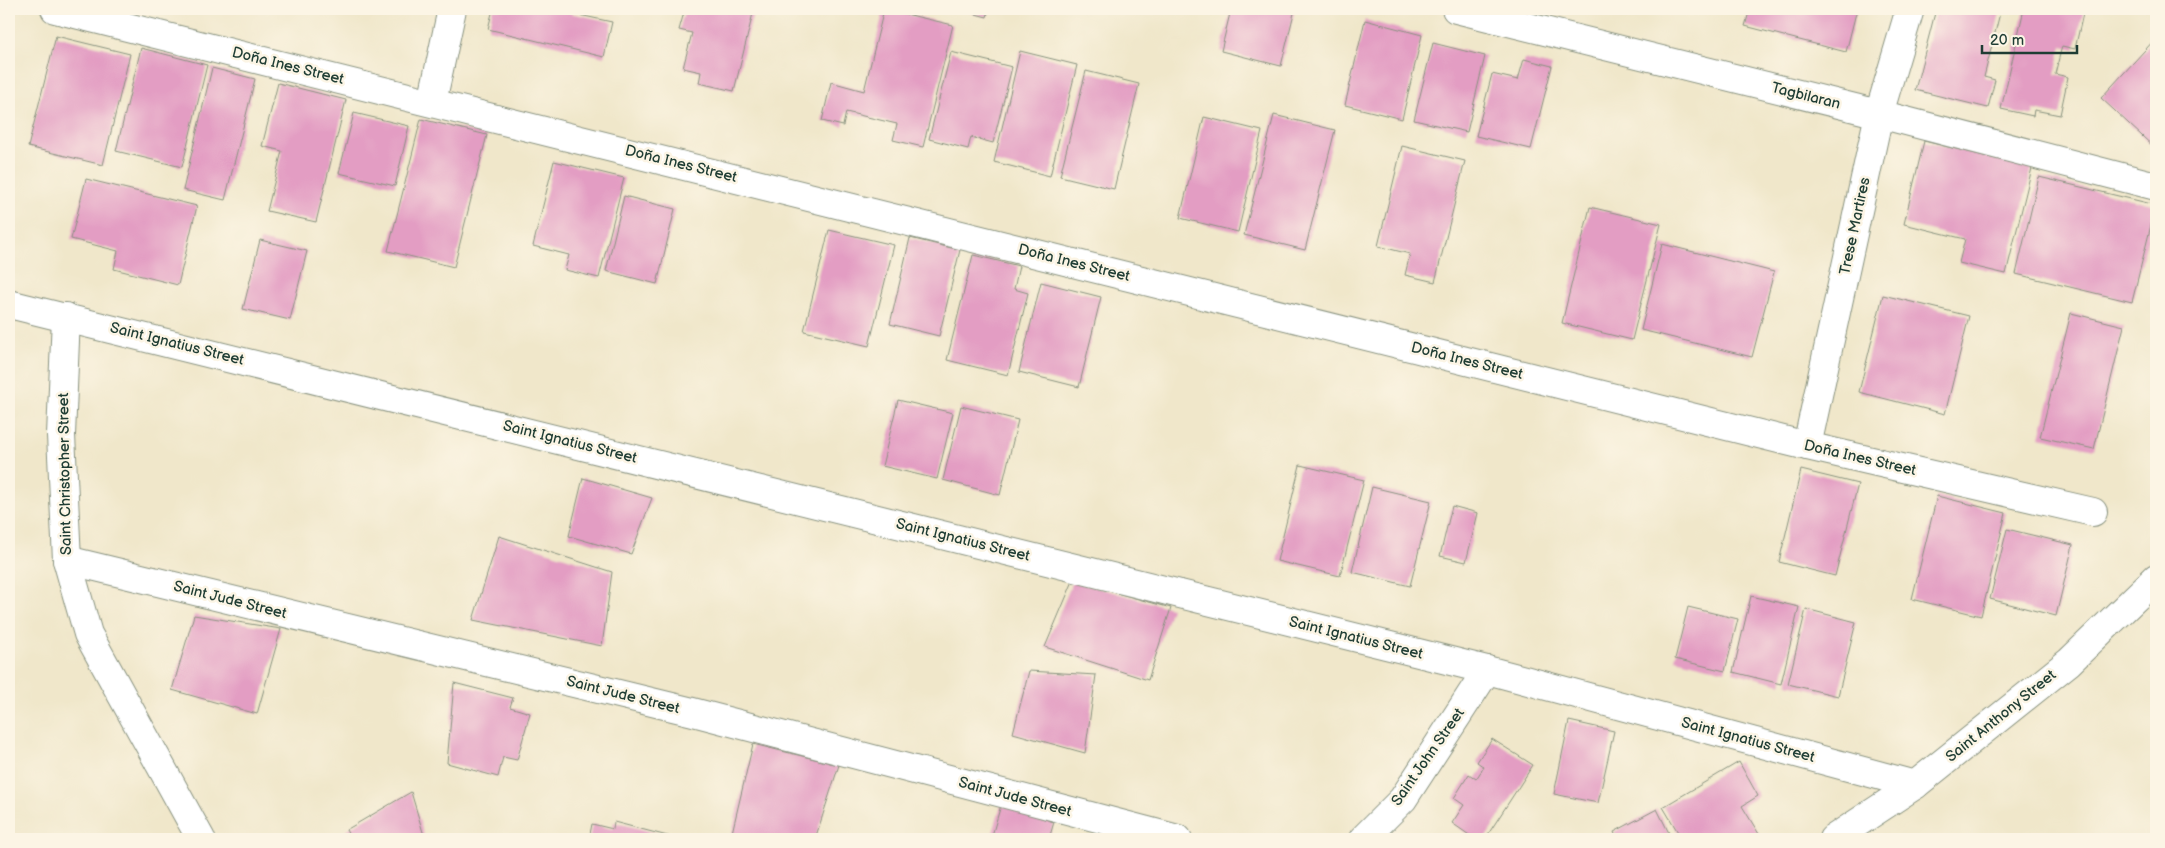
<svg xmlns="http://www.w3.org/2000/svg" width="2165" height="848" viewBox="0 0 2165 848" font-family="'Balsamiq Sans',sans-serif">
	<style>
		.building { fill: #e39dc3 }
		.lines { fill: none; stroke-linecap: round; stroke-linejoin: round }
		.minor-casing { stroke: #88927f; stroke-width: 30 }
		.minor { stroke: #fff; stroke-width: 28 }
		.labels { text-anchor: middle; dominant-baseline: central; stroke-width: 5; stroke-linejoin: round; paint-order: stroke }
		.street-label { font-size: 15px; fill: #1f3d34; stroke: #fcf5e5 }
	</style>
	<rect width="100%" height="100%" fill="#fcf5e5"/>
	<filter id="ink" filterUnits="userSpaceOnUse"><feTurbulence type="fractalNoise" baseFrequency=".02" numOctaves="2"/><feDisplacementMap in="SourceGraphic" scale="10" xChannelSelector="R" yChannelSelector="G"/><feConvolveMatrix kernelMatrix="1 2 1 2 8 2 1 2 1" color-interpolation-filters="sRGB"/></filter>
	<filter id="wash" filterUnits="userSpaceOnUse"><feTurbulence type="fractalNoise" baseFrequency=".0096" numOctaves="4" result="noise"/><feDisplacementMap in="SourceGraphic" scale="20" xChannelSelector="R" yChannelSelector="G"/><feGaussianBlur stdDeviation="1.12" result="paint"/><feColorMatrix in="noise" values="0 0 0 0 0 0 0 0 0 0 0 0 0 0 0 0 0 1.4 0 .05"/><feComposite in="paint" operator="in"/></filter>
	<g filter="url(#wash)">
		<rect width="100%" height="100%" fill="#f0e7ca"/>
		<g id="blocks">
			<!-- building -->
			<g class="building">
				<path d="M 493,9 L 571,9 L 570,13 L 612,22 L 604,57 L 488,29 Z"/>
				<path d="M 685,9 L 754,9 L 734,91 L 699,83 L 701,72 L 683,68 L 692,33 L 679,30 Z"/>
				<path d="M 884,9 L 953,25 L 923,147 L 893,140 L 897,124 L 846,112 L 843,126 L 822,121 L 831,82 L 864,91 Z"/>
				<path d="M 956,9 L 989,9 L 987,17 Z"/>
				<path d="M 1231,9 L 1295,9 L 1281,66 L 1221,51 Z"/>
				<path d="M 1750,9 L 1857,9 L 1846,52 L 1745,26 Z"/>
				<path d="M 1936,9 L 1983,9 L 2000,13 L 1984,77 L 1995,80 L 1988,108 L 1915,90 Z"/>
				<path d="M 2024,9 L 2084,9 L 2075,49 L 2062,46 L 2055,74 L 2068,77 L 2060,115 L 2034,110 L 2033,116 L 2001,109 Z"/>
				<path d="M 1365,20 L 1422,35 L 1402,119 L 1345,105 Z"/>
				<path d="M 56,36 L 130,54 L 103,165 L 28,147 Z"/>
				<path d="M 2156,38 L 2156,149 L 2101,98 Z"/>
				<path d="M 1433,43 L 1485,56 L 1467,132 L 1414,120 Z"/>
				<path d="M 141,48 L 207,65 L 182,167 L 116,151 Z"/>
				<path d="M 1020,51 L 1077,65 L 1050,176 L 994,162 Z"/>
				<path d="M 951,52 L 1012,67 L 993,143 L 971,137 L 968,149 L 929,139 Z"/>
				<path d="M 1524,59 L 1552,66 L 1531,149 L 1476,136 L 1492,74 L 1518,80 Z"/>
				<path d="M 212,68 L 255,79 L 225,200 L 183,190 Z"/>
				<path d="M 1086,71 L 1139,84 L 1114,189 L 1060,176 Z"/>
				<path d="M 278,83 L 346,100 L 316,222 L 267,211 L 282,151 L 262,146 Z"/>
				<path d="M 354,113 L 409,126 L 395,186 L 339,173 Z"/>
				<path d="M 1274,115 L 1335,130 L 1305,250 L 1244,235 Z"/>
				<path d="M 1204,117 L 1262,131 L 1238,232 L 1180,218 Z"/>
				<path d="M 421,119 L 487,135 L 454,267 L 388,251 Z"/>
				<path d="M 1924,141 L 2032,168 L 2006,274 L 1959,263 L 1965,239 L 1904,224 Z"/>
				<path d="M 1402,146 L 1465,161 L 1435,282 L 1405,275 L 1410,254 L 1378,246 Z"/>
				<path d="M 554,161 L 624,178 L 599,278 L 565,270 L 569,255 L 533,246 Z"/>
				<path d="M 2039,177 L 2156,205 L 2132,302 L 2016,274 Z"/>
				<path d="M 86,179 L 197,206 L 178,285 L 114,269 L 118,251 L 71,239 Z"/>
				<path d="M 624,196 L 675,209 L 657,284 L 606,271 Z"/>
				<path d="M 1590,207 L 1661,224 L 1632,340 L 1562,323 Z"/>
				<path d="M 829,230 L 894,245 L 869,346 L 804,331 Z"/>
				<path d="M 910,238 L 960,250 L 939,336 L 890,324 Z"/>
				<path d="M 260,240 L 307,251 L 290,320 L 243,309 Z"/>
				<path d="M 1662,244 L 1774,272 L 1752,357 L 1641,330 Z"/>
				<path d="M 973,255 L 1019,266 L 1014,289 L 1028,293 L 1008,375 L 947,360 Z"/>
				<path d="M 1041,282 L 1101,297 L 1079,387 L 1019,372 Z"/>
				<path d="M 1883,295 L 1969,316 L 1945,414 L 1859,392 Z"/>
				<path d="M 2071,313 L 2124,326 L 2094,449 L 2040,437 Z"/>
				<path d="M 898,400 L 953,413 L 937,479 L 882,466 Z"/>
				<path d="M 961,406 L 1018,420 L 1000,495 L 943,480 Z"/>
				<path d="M 1300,465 L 1364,480 L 1340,576 L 1277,561 Z"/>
				<path d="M 1801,470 L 1858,484 L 1835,576 L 1779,562 Z"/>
				<path d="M 583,478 L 652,498 L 631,554 L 569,536 Z"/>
				<path d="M 1372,487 L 1431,501 L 1410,586 L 1352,572 Z"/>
				<path d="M 1937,496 L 2006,513 L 1981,616 L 1912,599 Z"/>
				<path d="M 1452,506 L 1478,513 L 1466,562 L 1440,556 Z"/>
				<path d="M 2007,529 L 2073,545 L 2056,616 L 1990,599 Z"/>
				<path d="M 499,536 L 612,572 L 602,646 L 473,620 Z"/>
				<path d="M 1073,581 L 1171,608 L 1148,680 L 1045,647 Z"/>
				<path d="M 1751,596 L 1799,607 L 1781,684 L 1733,672 Z"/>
				<path d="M 1688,607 L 1738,619 L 1725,671 L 1675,659 Z"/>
				<path d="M 1806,609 L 1856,622 L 1838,696 L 1788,684 Z"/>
				<path d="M 194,615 L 281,629 L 257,714 L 172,690 Z"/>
				<path d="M 1029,671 L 1096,675 L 1085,753 L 1013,733 Z"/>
				<path d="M 454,683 L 513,698 L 510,707 L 530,713 L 517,760 L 503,757 L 498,777 L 447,763 Z"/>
				<path d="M 1569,721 L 1614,731 L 1598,803 L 1554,794 Z"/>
				<path d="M 1492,739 L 1533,765 L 1485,839 L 1475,839 L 1452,823 L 1464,805 L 1454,798 L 1469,774 L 1476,779 L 1484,767 L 1477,762 Z"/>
				<path d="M 753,744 L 839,765 L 815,839 L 742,839 L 731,837 Z"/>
				<path d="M 1739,762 L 1758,796 L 1742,806 L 1762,839 L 1682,839 L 1663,807 Z"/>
				<path d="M 411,792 L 425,839 L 351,839 L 346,830 Z"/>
				<path d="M 1001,805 L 1054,822 L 1049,839 L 991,839 Z"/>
				<path d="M 1657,809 L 1672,839 L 1617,839 L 1614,832 Z"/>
				<path d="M 614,822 L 679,839 L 589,839 L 592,824 L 613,829 Z"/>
			</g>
		</g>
	</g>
	<g filter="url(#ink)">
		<use href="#blocks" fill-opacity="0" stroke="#88927f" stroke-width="1"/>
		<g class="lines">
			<defs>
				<g id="minor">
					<path d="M 55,9 L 1807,446 L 2093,512"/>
					<path d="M 1456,9 L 1879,114 L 2156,186"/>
					<path d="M 432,102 L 452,9"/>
					<path d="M 9,304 L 1487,670 L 1915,785"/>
					<path d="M 66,317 L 61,435 L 67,560 L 88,634 L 201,839"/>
					<path d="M 1807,446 L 1879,114 L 1910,9"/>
					<path d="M 67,560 L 693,712 L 1178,839"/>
					<path d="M 1363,839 L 1403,799 L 1487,670"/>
					<path d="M 1833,839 L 1915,785 L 2069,662 L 2156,578"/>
				</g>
			</defs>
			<!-- minor casing -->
			<use href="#minor" class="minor-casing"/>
			<!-- minor -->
			<use href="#minor" class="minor"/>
		</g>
	</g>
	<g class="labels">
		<!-- street labels -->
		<g class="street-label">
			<text transform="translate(288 66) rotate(14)">Doña Ines Street</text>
			<text transform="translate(1806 96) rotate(14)">Tagbilaran</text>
			<text transform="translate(681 164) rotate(14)">Doña Ines Street</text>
			<text transform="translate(1855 226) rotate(-78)">Trese Martires</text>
			<text transform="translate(1074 263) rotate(14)">Doña Ines Street</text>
			<text transform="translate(177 344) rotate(14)">Saint Ignatius Street</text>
			<text transform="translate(1467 361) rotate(14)">Doña Ines Street</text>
			<text transform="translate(570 442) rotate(14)">Saint Ignatius Street</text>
			<text transform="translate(1860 458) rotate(13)">Doña Ines Street</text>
			<text transform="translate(65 474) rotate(-91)">Saint Christopher Street</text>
			<text transform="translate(963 540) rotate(14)">Saint Ignatius Street</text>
			<text transform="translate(230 600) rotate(14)">Saint Jude Street</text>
			<text transform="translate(1356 638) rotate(14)">Saint Ignatius Street</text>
			<text transform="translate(623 695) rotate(14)">Saint Jude Street</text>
			<text transform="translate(2001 716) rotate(-39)">Saint Anthony Street</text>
			<text transform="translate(1748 740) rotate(15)">Saint Ignatius Street</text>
			<text transform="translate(1428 757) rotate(-55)">Saint John Street</text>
			<text transform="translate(1015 797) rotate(15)">Saint Jude Street</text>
		</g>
	</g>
	<!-- margin -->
	<rect width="2165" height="848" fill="none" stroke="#fcf5e5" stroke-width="30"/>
	<!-- scale -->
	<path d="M1982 45v8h95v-8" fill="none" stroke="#1f3d34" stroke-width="2.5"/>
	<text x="1990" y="45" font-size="15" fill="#1f3d34" stroke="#fcf5e5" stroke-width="4" paint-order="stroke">20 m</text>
</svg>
